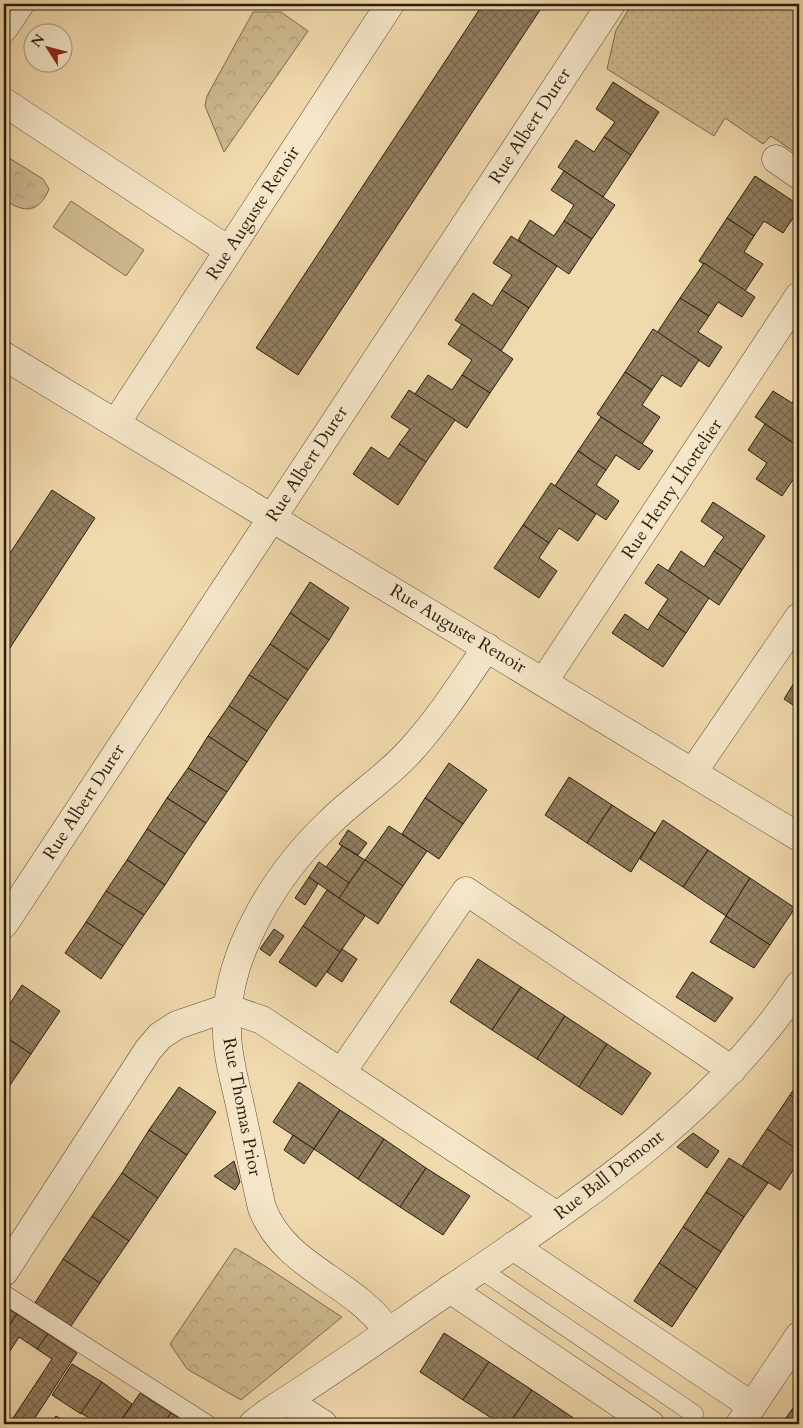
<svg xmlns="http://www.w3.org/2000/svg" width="803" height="1428" viewBox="0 0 803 1428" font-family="Cardo,serif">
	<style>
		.grass { fill: url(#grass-dots); stroke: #7c6c50 }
		.park { fill: url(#park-crowns); stroke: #7c6c50 }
		.garden { fill: #ceb991; stroke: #7c6c50 }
		.building { fill: url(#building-cross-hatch); stroke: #2a1e0f }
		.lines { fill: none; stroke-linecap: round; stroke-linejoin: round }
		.service-casing { stroke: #5c4d36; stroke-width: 19 }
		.minor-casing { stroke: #5c4d36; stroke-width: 29 }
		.service { stroke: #f5e6c9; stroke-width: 18 }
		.minor { stroke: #f5e6c9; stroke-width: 28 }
		.labels { text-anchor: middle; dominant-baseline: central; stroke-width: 4; stroke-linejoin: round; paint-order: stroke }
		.street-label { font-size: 18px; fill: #2a1e0f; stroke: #f5e6c9 }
	</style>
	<defs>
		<pattern id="grass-dots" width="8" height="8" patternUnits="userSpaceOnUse" patternTransform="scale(1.25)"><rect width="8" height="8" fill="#ceb991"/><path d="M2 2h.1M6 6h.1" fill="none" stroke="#b19f7c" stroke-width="1.8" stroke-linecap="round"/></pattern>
		<pattern id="park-crowns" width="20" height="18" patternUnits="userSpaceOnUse" patternTransform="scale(1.25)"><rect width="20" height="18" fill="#ceb991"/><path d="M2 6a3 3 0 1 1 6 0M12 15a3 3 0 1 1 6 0" fill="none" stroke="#b19f7c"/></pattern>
		<pattern id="building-cross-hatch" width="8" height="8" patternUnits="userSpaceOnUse" patternTransform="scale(1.25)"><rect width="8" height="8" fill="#917f61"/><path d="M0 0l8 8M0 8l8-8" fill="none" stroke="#77674e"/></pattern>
	</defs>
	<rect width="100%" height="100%" fill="#f0d9ac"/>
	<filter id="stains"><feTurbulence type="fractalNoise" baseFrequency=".004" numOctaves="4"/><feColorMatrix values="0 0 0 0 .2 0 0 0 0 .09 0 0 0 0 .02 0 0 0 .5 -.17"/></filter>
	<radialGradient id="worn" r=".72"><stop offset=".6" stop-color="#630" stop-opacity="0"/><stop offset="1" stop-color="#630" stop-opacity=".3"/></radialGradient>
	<!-- grass -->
	<path class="grass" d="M 632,4 L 799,4 L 799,155 L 771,136 L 763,144 L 725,118 L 714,136 L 607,69 L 616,30 Z"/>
	<!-- park -->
	<g class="park">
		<path d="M 253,12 L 281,12 L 308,31 L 224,152 L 205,106 L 207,96 Z"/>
		<path d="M 4,158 L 9,158 L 43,179 L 49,189 C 39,213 24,214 4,199 Z"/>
		<path d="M 235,1248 C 272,1269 306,1294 342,1317 L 241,1400 L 187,1369 L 170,1344 Z"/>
	</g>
	<!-- garden -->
	<path class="garden" d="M 71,201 L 144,250 L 126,276 L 53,227 Z"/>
	<!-- building -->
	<g class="building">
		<path d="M 483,4 L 544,4 L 298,375 L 256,348 Z"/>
		<path d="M 613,82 L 659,112 L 631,155 L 604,137 L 615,122 L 596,109 Z"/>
		<path d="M 604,137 L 631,155 L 603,197 L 558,167 L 576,140 L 594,152 Z"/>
		<path d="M 564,171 L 615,205 L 592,239 L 564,221 L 574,205 L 551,190 Z"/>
		<path d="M 755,176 L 799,205 L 799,209 L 783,233 L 764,221 L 754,236 L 727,218 Z"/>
		<path d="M 727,218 L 754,236 L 744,252 L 763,264 L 745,291 L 699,261 Z"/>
		<path d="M 530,220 L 554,236 L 564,221 L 592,239 L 569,274 L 518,240 Z"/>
		<path d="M 511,236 L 557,266 L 529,308 L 502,290 L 512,275 L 493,263 Z"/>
		<path d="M 704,263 L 755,297 L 742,317 L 718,302 L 709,316 L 680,298 Z"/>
		<path d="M 502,290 L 529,308 L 501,351 L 455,320 L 473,293 L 492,306 Z"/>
		<path d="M 680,298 L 709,316 L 698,332 L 722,347 L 709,367 L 657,333 Z"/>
		<path d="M 462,324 L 513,359 L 490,393 L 462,375 L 472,360 L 448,344 Z"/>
		<path d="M 653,329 L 699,360 L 681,387 L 662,375 L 652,390 L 625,372 Z"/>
		<path d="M 625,372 L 652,390 L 642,405 L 660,417 L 642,444 L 597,414 Z"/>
		<path d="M 428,375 L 452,390 L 462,375 L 490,393 L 467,428 L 415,394 Z"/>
		<path d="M 409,390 L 455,420 L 426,462 L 399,444 L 410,429 L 391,417 Z"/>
		<path d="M 773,391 L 792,403 L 799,392 L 799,447 L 755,417 Z"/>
		<path d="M 601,417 L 653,451 L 639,470 L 616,455 L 606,470 L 578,451 Z"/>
		<path d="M 765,424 L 799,447 L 799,471 L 782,496 L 756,479 L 767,463 L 748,450 Z"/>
		<path d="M 399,444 L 426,462 L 398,505 L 353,474 L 371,447 L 389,459 Z"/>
		<path d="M 578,451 L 606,470 L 596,485 L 619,501 L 606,520 L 555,486 Z"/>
		<path d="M 551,483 L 596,514 L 578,541 L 559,528 L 549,543 L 523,525 Z"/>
		<path d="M 52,490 L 95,518 L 4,657 L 4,562 Z"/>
		<path d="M 713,502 L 765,536 L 742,570 L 714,551 L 724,537 L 701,521 Z"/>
		<path d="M 523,525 L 549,543 L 539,558 L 557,571 L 539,598 L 494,568 Z"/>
		<path d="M 681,551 L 704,567 L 714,551 L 742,570 L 719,605 L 668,571 Z"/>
		<path d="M 658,564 L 709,598 L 686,633 L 658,614 L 668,599 L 645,583 Z"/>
		<path d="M 310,582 L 349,608 L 329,640 L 290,613 Z"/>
		<path d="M 290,613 L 329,640 L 308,670 L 270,644 Z"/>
		<path d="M 625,614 L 648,630 L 658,614 L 686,633 L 663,667 L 612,633 Z"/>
		<path d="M 270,644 L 308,670 L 288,700 L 249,675 Z"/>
		<path d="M 249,675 L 288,700 L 267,731 L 229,706 Z"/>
		<path d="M 799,675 L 799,709 L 784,699 Z"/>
		<path d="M 229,706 L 267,731 L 247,762 L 208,736 Z"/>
		<path d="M 208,736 L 247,762 L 227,792 L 188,768 Z"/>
		<path d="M 449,763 L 487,790 L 463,824 L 425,798 Z"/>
		<path d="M 188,768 L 227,792 L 206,823 L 167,798 Z"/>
		<path d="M 569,777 L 612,805 L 587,843 L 545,815 Z"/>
		<path d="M 167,798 L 206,823 L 185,854 L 147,829 Z"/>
		<path d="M 425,798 L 463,824 L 439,859 L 402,834 Z"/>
		<path d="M 612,805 L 655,833 L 631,872 L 587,843 Z"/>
		<path d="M 663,820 L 708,850 L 683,887 L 640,859 Z"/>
		<path d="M 389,826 L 427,851 L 403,886 L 365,860 Z"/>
		<path d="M 147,829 L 185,854 L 165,885 L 127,860 Z"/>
		<path d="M 348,830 L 367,843 L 358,855 L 339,844 Z"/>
		<path d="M 342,846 L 365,860 L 349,883 L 326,867 Z"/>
		<path d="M 708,850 L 750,878 L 726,916 L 683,887 Z"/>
		<path d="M 127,860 L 165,885 L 144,915 L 106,891 Z"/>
		<path d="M 365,860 L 403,886 L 378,924 L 339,898 Z"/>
		<path d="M 319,862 L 349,883 L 339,898 L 309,877 Z"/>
		<path d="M 309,877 L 318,884 L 305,905 L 295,898 Z"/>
		<path d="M 750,878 L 795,908 L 770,945 L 726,916 Z"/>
		<path d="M 327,890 L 365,916 L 340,952 L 303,926 Z"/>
		<path d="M 106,891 L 144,915 L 123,946 L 86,922 Z"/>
		<path d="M 726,916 L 770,945 L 754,968 L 710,942 Z"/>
		<path d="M 86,922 L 123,946 L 101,979 L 65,953 Z"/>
		<path d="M 303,926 L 340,952 L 316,987 L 279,962 Z"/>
		<path d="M 274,929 L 284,936 L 270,956 L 260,949 Z"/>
		<path d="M 342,949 L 357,959 L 342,982 L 327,972 Z"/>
		<path d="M 478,959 L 521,987 L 492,1030 L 450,1002 Z"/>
		<path d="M 692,972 L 733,998 L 715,1022 L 676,997 Z"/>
		<path d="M 22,985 L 60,1011 L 31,1054 L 4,1036 L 4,1013 Z"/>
		<path d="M 521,987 L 565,1016 L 537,1059 L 492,1030 Z"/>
		<path d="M 565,1016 L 607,1044 L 579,1087 L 537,1059 Z"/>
		<path d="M 4,1036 L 31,1054 L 4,1094 Z"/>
		<path d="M 607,1044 L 651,1073 L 622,1115 L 579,1087 Z"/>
		<path d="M 799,1081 L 799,1101 L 790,1095 Z"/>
		<path d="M 299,1082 L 340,1110 L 314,1149 L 273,1122 Z"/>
		<path d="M 179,1087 L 216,1112 L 187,1155 L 149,1130 Z"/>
		<path d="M 790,1095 L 799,1101 L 799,1151 L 767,1129 Z"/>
		<path d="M 340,1110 L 384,1139 L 358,1179 L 314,1149 Z"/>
		<path d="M 767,1129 L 799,1151 L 799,1161 L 780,1190 L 742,1166 Z"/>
		<path d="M 149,1130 L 187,1155 L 158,1198 L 122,1173 Z"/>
		<path d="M 693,1133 L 719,1151 L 707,1168 L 677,1147 Z"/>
		<path d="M 293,1135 L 314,1149 L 304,1164 L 284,1150 Z"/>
		<path d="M 384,1139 L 426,1168 L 400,1207 L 358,1179 Z"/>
		<path d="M 729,1158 L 768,1183 L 744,1217 L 706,1192 Z"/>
		<path d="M 234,1161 L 240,1182 L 235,1190 L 214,1176 Z"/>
		<path d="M 426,1168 L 470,1196 L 443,1235 L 400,1207 Z"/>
		<path d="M 122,1173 L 158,1198 L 129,1241 L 92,1216 Z"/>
		<path d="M 706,1192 L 744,1217 L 721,1252 L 683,1227 Z"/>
		<path d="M 92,1216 L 129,1241 L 100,1283 L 63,1259 Z"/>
		<path d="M 683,1227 L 721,1252 L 697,1289 L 659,1263 Z"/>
		<path d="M 63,1259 L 100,1283 L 71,1326 L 35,1303 Z"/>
		<path d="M 659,1263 L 697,1289 L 672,1327 L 634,1301 Z"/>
		<path d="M 4,1306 L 17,1314 L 4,1333 Z"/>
		<path d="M 17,1314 L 48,1334 L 37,1349 L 19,1337 L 4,1360 L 4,1333 Z"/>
		<path d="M 444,1333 L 489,1362 L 463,1400 L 420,1372 Z"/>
		<path d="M 48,1334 L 77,1353 L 31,1424 L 9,1424 L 52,1359 L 37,1349 Z"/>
		<path d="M 489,1362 L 532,1390 L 509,1424 L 501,1424 L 463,1400 Z"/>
		<path d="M 72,1364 L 102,1382 L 81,1414 L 52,1395 Z"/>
		<path d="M 102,1382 L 132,1404 L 118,1424 L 99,1424 L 81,1413 Z"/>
		<path d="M 532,1390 L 575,1419 L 572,1424 L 509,1424 Z"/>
		<path d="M 140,1393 L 171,1413 L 163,1424 L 126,1424 L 121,1421 Z"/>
		<path d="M 799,1399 L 799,1412 L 793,1408 Z"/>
		<path d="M 793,1408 L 799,1412 L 799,1424 L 782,1424 Z"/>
		<path d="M 171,1413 L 189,1424 L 163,1424 Z"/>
		<path d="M 56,1416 L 69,1424 L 51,1424 Z"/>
	</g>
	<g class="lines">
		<defs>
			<g id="service">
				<path d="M 480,1269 L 694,1414"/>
				<path d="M 4,1294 L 207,1424"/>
			</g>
			<g id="minor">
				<path d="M 4,28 L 20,4"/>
				<path d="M 4,102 L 228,250"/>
				<path d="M 776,159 L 799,175"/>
				<path d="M 4,356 L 799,837"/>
				<path d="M 116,423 L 390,4"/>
				<path d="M 544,681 L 799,296"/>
				<path d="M 693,772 L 799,617"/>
				<path d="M 4,924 L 611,4"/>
				<path d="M 341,1073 L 466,891 L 732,1070"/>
				<path d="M 513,1246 L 752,1406"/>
				<path d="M 4,1272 L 148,1050 L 160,1036 L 177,1025 L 227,1008 L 262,1020 L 557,1216"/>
				<path d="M 450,1289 L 650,1424"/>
				<path d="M 388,1331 C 352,1280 285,1268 262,1208 C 254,1173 247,1137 239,1101 C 234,1078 227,1055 227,1031 C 224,956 276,873 329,823 C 355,797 386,778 411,750 C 439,719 463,682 487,647"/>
				<path d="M 287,1401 L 323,1424"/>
				<path d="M 253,1424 L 267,1413 C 334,1371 399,1324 464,1280 C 587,1196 716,1111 799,985"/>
				<path d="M 740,1424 L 799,1336"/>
			</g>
		</defs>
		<!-- service casing -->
		<use href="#service" class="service-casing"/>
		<!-- minor casing -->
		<use href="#minor" class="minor-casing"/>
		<!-- service -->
		<use href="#service" class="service"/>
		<!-- minor -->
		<use href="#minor" class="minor"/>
	</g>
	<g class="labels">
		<!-- street labels -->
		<g class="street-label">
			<text transform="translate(530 126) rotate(-57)">Rue Albert Durer</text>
			<text transform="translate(253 213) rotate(-57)">Rue Auguste Renoir</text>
			<text transform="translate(307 464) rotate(-57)">Rue Albert Durer</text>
			<text transform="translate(672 489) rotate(-56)">Rue Henry Lhottelier</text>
			<text transform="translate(458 629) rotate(31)">Rue Auguste Renoir</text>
			<text transform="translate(84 802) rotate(-57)">Rue Albert Durer</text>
			<text transform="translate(242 1107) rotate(79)">Rue Thomas Prior</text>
			<text transform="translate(609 1175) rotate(-38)">Rue Ball Demont</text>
		</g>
	</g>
	<!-- margin -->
	<rect width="803" height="1428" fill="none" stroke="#f0d9ac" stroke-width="20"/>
	<rect x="5" y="5" width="793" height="1418" fill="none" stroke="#2a1e0f" stroke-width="2.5"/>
	<rect x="10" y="10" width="783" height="1408" fill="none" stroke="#2a1e0f"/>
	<!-- north arrow -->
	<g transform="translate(48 48) rotate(306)"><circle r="24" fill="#f5e6c9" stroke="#a4967f"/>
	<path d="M0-4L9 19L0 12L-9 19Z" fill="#8f2418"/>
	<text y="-8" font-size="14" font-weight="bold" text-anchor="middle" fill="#2a1e0f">N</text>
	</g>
	<rect width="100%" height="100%" filter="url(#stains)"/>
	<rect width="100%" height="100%" fill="url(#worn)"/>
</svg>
